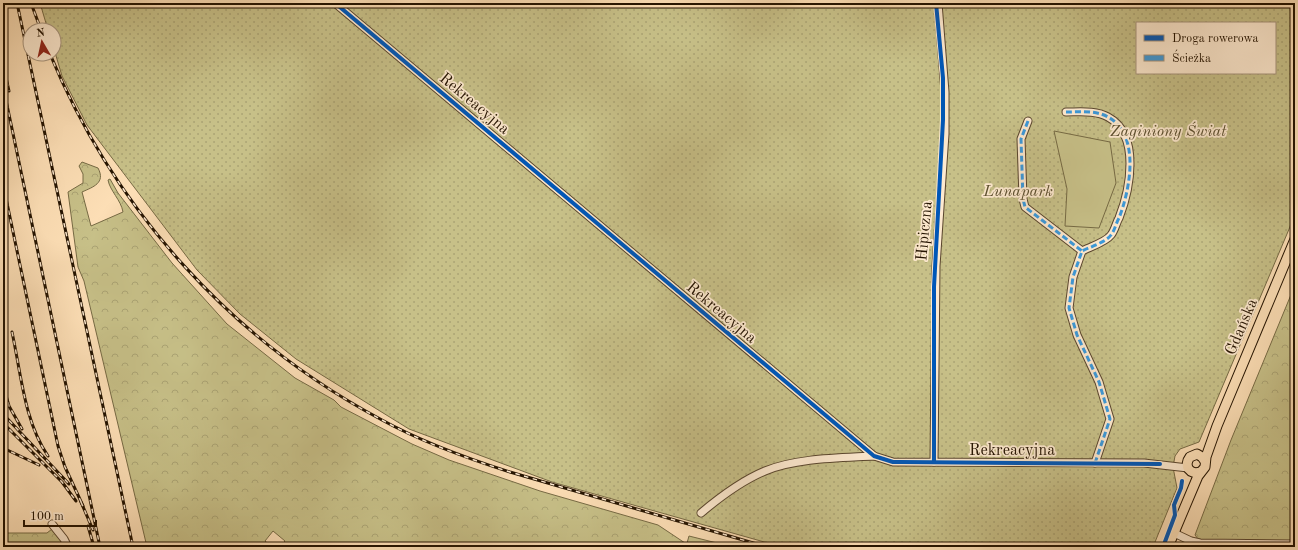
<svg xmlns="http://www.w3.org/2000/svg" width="1298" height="550" viewBox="0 0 1298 550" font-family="'Old Standard TT',serif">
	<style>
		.forest { fill: url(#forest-crowns); stroke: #766a44 }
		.park { fill: url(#park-dots); stroke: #766a44; fill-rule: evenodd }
		.garden { fill: #c7c088; stroke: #766a44 }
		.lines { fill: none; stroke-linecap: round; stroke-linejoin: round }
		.minor-casing { stroke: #5a462e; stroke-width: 9 }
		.major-casing { stroke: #241300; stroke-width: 11 }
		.minor { stroke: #feead0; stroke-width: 7 }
		.major { stroke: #fddfb6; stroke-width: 9 }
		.rail-casing { stroke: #241300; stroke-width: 3 }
		.rail { stroke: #feead0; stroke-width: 1.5; stroke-dasharray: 4.5; stroke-linecap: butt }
		.quiet { stroke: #3c9adc; stroke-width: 3; stroke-dasharray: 6 3; stroke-linecap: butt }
		.cycleway-casing { stroke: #feead0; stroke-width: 6 }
		.cycleway { stroke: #0057b8; stroke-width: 4 }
		.labels { text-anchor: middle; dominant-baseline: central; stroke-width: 3.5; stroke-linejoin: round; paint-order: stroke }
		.street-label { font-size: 16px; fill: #241300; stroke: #feead0 }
		.park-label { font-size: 16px; font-style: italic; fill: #5d5030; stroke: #feead0 }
	</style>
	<defs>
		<pattern id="forest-crowns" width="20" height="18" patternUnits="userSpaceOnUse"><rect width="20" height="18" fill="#c7c088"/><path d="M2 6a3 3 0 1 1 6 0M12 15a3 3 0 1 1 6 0" fill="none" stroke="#aba474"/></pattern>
		<pattern id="park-dots" width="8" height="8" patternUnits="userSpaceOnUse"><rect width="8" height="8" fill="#c7c088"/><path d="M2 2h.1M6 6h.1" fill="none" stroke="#aba474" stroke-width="1.8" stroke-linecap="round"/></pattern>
	</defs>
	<rect width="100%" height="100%" fill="#fddfb6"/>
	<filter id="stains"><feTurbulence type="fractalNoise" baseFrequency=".005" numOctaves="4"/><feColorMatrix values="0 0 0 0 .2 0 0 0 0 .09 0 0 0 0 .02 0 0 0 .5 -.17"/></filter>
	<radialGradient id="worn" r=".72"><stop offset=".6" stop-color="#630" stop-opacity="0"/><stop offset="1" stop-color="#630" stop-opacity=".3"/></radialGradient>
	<!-- forest -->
	<g class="forest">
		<path d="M 82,162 L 98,168 C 106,183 93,187 82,192 L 91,226 L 123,212 C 121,200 110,191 108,180 L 110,179 L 118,193 L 172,263 L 227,324 L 295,378 L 334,400 L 341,407 L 412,444 L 449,460 L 540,491 L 658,525 L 691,547 L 280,547 L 285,541 L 273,531 L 265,541 L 272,547 L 147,547 L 84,281 L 78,267 L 68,192 L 83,183 L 83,174 L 79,166 Z"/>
		<path d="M 1295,285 L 1295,542 L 1207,541 L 1198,539 L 1195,535 L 1231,440 Z"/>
		<path d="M 52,529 L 60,537 L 65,547 L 3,547 L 3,533 L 47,533 Z"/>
	</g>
	<!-- park -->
	<path class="park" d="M 40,3 L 1295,3 L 1295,215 L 1199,442 L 1180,449 L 1175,456 L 1173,467 L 1177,488 L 1153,547 L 782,547 L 552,482 L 409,429 L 296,359 L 240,314 L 197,270 L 87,125 L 62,76 L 54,49 L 54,30 L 48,30 ZM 1137,23 L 1275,23 L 1275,73 L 1137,73 Z"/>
	<!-- garden -->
	<g class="garden">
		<path d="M 1054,131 L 1110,142 L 1116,183 L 1099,228 L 1065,226 L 1067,189 Z"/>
		<path d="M 689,536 L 733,547 L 691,547 L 687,543 Z"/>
	</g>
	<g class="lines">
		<defs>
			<g id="minor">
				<path d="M 335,3 L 874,456 L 893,462 L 1144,463 L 1188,468"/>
				<path d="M 1066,112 C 1079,112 1096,110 1108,117 C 1141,135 1130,190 1119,218 C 1116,223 1115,230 1111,235 C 1106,242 1090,247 1082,251 L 1073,277 L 1069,308 L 1077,335 L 1099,382 L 1110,419 L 1095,463"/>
				<path d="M 1028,121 L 1021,139 L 1023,199 L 1025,207 L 1082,251"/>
				<path d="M 934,462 L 936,266 L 945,134 L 945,92 L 938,3"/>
				<path d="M 701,513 C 720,497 741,481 765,471 C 796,458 840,458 874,456"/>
				<path d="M 52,524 L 64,539 L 68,547"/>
				<path d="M 1174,533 L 1191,541 L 1200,543 L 1295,544"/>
			</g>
			<g id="major">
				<path d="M 1200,472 C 1190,475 1183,466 1190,457 L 1197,454 L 1202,457 L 1205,461"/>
				<path d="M 1168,547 L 1198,476 L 1205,467 L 1206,457 L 1217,426 L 1295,239"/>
			</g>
		</defs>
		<!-- minor casing -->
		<use href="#minor" class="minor-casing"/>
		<!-- major casing -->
		<use href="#major" class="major-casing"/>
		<!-- minor -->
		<use href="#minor" class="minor"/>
		<!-- major -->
		<use href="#major" class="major"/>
		<defs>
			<g id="rail">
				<path d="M 17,3 L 133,547"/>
				<path d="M 31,3 L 41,30"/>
				<path d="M 50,54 C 115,211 232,340 382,420 C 422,442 466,458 510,472 L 767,547"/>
				<path d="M 3,64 L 9,91"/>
				<path d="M 3,86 L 100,547"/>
				<path d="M 3,184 L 58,446 L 65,467 L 83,506"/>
				<path d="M 12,332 C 21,373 24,421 48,456"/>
				<path d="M 3,385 L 9,406 L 22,429"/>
				<path d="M 3,414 L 69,484"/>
				<path d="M 3,423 L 62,482 L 76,501"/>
				<path d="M 3,448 L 39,465"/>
				<path d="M 81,502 L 93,530"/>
				<path d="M 88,526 L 94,547"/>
			</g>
		</defs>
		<!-- rail casing -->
		<use href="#rail" class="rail-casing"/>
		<!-- rail -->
		<use href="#rail" class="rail"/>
		<!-- quiet -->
		<g class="quiet">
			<path d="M 1066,112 C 1079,112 1096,110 1108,117 C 1141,135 1130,190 1119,218 C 1116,223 1115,230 1111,235 C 1106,242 1090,247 1082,251 L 1073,277 L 1069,308 L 1077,335 L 1099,382 L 1110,419 L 1095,463"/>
			<path d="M 1028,121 L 1021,139 L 1023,199 L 1025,207 L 1082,251"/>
		</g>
		<defs>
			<g id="cycleway">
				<path d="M 335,3 L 874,456 L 893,462 L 901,462 L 1160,464"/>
				<path d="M 934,462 L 934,287 L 943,120 L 943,78 L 936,3"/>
				<path d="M 1163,547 L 1175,515 L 1174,505 L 1181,488 L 1182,481"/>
			</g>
		</defs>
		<!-- cycleway casing -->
		<use href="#cycleway" class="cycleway-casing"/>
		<!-- cycleway -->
		<use href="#cycleway" class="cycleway"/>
	</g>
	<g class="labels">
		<!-- street labels -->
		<g class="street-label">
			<text transform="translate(474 104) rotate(40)">Rekreacyjna</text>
			<text transform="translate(925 231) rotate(-85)">Hipiczna</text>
			<text transform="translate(721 313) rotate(40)">Rekreacyjna</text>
			<text transform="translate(1242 327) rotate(-67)">Gdańska</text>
			<text x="1012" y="451">Rekreacyjna</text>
		</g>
		<!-- park labels -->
		<g class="park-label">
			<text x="1168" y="132">Zaginiony Świat</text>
			<text x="1018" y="192">Lunapark</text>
		</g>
	</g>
	<!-- margin -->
	<rect width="1298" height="550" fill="none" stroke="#fddfb6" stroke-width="16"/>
	<rect x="4" y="4" width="1290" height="542" fill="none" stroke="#241300" stroke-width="2"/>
	<rect x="8" y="8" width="1282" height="534" fill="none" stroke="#241300"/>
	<!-- legend -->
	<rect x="1136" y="22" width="140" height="52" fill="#feead0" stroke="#a7947d"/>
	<rect x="1144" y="35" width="20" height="6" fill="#0057b8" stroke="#a7947d"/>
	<text x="1172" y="42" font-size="12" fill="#241300">Droga rowerowa</text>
	<rect x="1144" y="55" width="20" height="6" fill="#3c9adc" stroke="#a7947d"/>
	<text x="1172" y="62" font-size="12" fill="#241300">Ścieżka</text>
	<!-- north arrow -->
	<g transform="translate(42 42) rotate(351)"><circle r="19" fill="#feead0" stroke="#a7947d"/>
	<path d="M0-3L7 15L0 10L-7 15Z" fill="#8f2418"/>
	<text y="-6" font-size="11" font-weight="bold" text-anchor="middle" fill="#241300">N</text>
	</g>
	<!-- scale -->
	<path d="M24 520v6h72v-6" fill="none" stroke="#241300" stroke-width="2"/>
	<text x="30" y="520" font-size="12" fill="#241300" stroke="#feead0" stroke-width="3" paint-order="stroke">100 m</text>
	<rect width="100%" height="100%" filter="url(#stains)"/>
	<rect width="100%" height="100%" fill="url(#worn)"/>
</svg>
